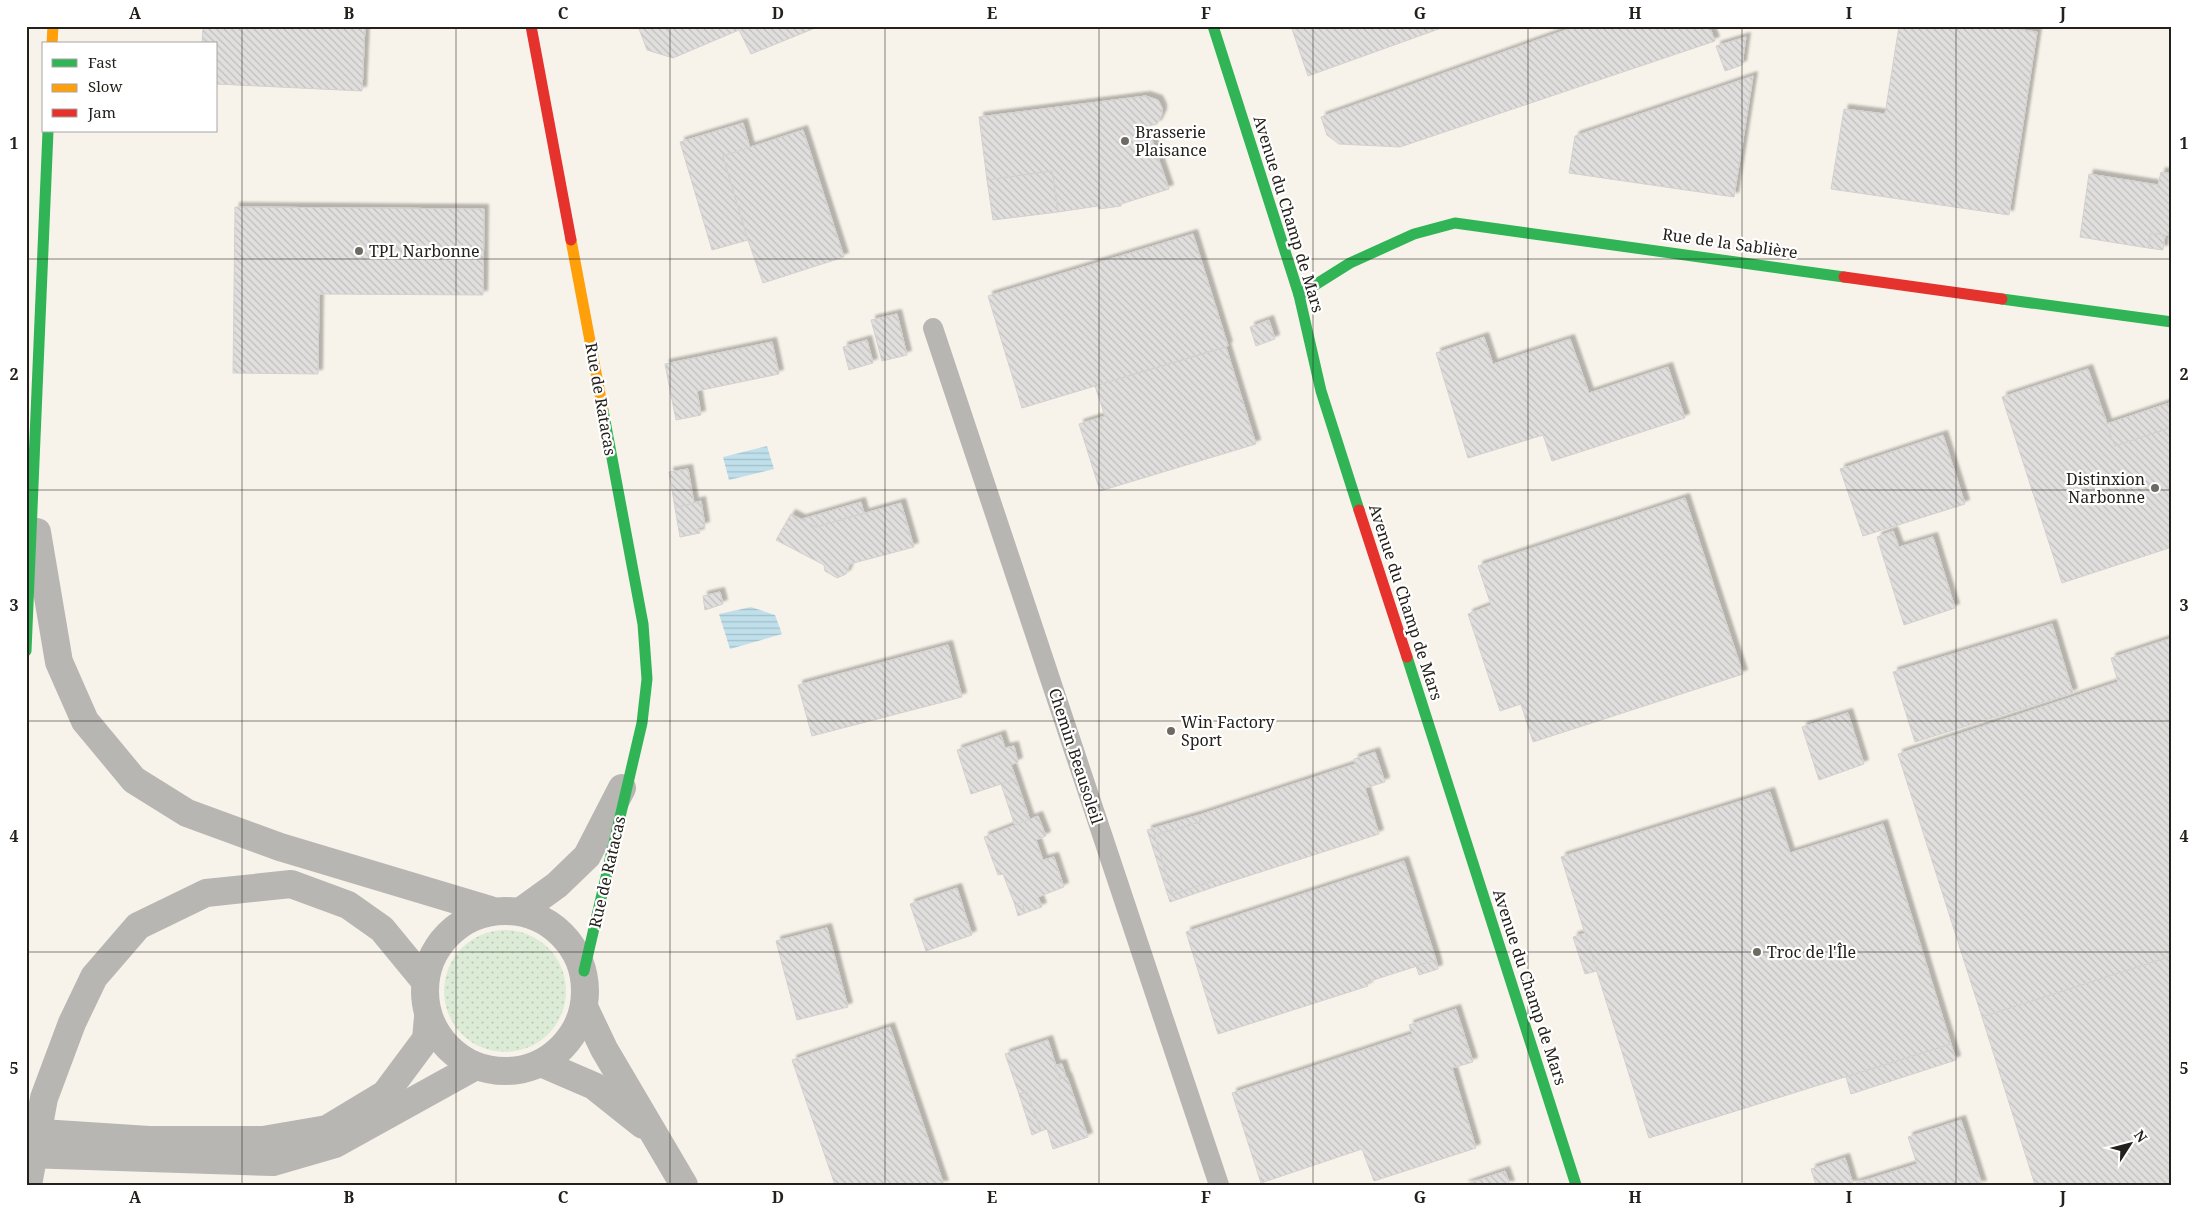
<svg xmlns="http://www.w3.org/2000/svg" width="2198" height="1211" viewBox="0 0 2198 1211" font-family="'Noto Serif',serif">
	<style>
		.grass { fill: url(#grass-dots) }
		.water { fill: url(#water-rules) }
		.building { fill: url(#building-back-hatch); stroke: #d3d1d0; filter: url(#shadow) }
		.lines { fill: none; stroke-linecap: round; stroke-linejoin: round }
		.lane { stroke: #b7b6b2; stroke-width: 20 }
		.street { stroke: #b7b6b2; stroke-width: 28 }
		.fast { stroke: #30b455; stroke-width: 11 }
		.slow { stroke: #ff9f0a; stroke-width: 11 }
		.jam { stroke: #e5322d; stroke-width: 11 }
		.grid { fill: none; stroke: #24201b; stroke-width: 1; stroke-opacity: 0.55 }
		.poi-dot { fill: #6e6a63; stroke: #fff; stroke-width: 2 }
		.labels { text-anchor: middle; dominant-baseline: central; stroke-width: 4.5; stroke-linejoin: round; paint-order: stroke }
		.poi-label { font-size: 16px; fill: #24201b; stroke: #fff; text-anchor: start }
		.street-label { font-size: 16px; fill: #24201b; stroke: #fff }
		.neatline { fill: none; stroke: #24201b; stroke-width: 2 }
		.grid-label { font-size: 16px; text-anchor: middle; font-weight: bold; fill: #24201b }
	</style>
	<defs>
		<pattern id="grass-dots" width="8" height="8" patternUnits="userSpaceOnUse" patternTransform="scale(1.25)"><rect width="8" height="8" fill="#dcebd6"/><path d="M2 2h.1M6 6h.1" fill="none" stroke="#bdc9b7" stroke-width="1.8" stroke-linecap="round"/></pattern>
		<pattern id="water-rules" width="6" height="5" patternUnits="userSpaceOnUse" patternTransform="scale(1.25)"><rect width="6" height="5" fill="#bfdfeb"/><path d="M0 2.5h6" fill="none" stroke="#a4bfc9"/></pattern>
		<pattern id="building-back-hatch" width="6" height="6" patternUnits="userSpaceOnUse" patternTransform="scale(1.25)"><rect width="6" height="6" fill="#e1dfde"/><path d="M-1 5l2 2M0 0l6 6M5-1l2 2" fill="none" stroke="#c1bfbe"/></pattern>
		<filter id="shadow"><feDropShadow dx="4.5" dy="-4.5" stdDeviation="1" flood-color="#0004"/></filter>
	</defs>
	<rect width="100%" height="100%" fill="#f7f3ea"/>
	<!-- grass -->
	<circle class="grass" cx="505" cy="991" r="61"/>
	<!-- water -->
	<g class="water">
		<path d="M 767,446 L 774,469 L 729,480 L 723,457 Z"/>
		<path d="M 751,607 L 775,615 L 782,634 L 730,649 L 719,614 Z"/>
	</g>
	<!-- building -->
	<g class="building">
		<path d="M 203,26 L 365,26 L 362,91 L 216,84 L 216,44 L 202,44 Z"/>
		<path d="M 638,26 L 820,26 L 751,54 L 739,30 L 673,58 L 647,50 Z"/>
		<path d="M 1291,26 L 1447,26 L 1308,76 Z"/>
		<path d="M 1577,26 L 1709,26 L 1715,41 L 1400,147 L 1339,144 L 1327,135 L 1321,117 Z"/>
		<path d="M 1899,26 L 1993,26 L 2037,32 L 2009,215 L 1831,189 L 1844,109 L 1885,114 Z"/>
		<path d="M 1746,37 L 1742,65 L 1725,71 L 1716,46 Z"/>
		<path d="M 1753,76 L 1734,197 L 1569,173 L 1575,136 Z"/>
		<path d="M 1146,96 L 1158,100 L 1162,108 L 1162,114 L 1157,124 L 1139,128 L 1140,137 L 1150,134 L 1169,189 L 1121,204 L 1121,206 L 1099,209 L 1098,206 L 1058,212 L 1052,171 L 987,180 L 979,117 Z"/>
		<path d="M 743,123 L 750,148 L 723,156 L 748,240 L 712,250 L 680,142 Z"/>
		<path d="M 803,130 L 844,257 L 763,283 L 748,240 L 723,156 Z"/>
		<path d="M 1052,171 L 1058,212 L 993,220 L 987,180 Z"/>
		<path d="M 2161,172 L 2172,174 L 2172,236 L 2151,233 L 2148,248 L 2080,237 L 2089,174 L 2158,185 Z"/>
		<path d="M 235,207 L 484,209 L 483,295 L 319,294 L 318,374 L 233,373 Z"/>
		<path d="M 2151,233 L 2165,235 L 2163,250 L 2148,248 Z"/>
		<path d="M 1193,234 L 1228,346 L 1022,408 L 988,296 Z"/>
		<path d="M 897,314 L 907,355 L 882,361 L 871,320 Z"/>
		<path d="M 1269,320 L 1275,339 L 1256,346 L 1250,327 Z"/>
		<path d="M 1484,337 L 1493,364 L 1570,339 L 1589,393 L 1668,367 L 1685,418 L 1552,461 L 1543,435 L 1468,458 L 1436,353 Z"/>
		<path d="M 867,340 L 873,363 L 849,370 L 843,347 Z"/>
		<path d="M 772,342 L 779,374 L 697,391 L 701,415 L 676,420 L 665,364 Z"/>
		<path d="M 1226,347 L 1256,444 L 1100,491 L 1079,424 L 1105,416 L 1095,386 Z"/>
		<path d="M 2088,369 L 2115,446 L 2172,427 L 2172,547 L 2062,583 L 2002,397 Z"/>
		<path d="M 2172,402 L 2172,427 L 2115,446 L 2106,424 Z"/>
		<path d="M 1943,435 L 1965,504 L 1863,536 L 1840,469 Z"/>
		<path d="M 688,469 L 694,503 L 675,508 L 669,472 Z"/>
		<path d="M 1685,498 L 1743,674 L 1533,742 L 1521,704 L 1500,711 L 1468,614 L 1491,605 L 1478,566 Z"/>
		<path d="M 701,501 L 705,526 L 698,528 L 700,533 L 680,537 L 675,508 Z"/>
		<path d="M 861,502 L 864,513 L 816,527 L 802,519 Z"/>
		<path d="M 901,503 L 914,547 L 850,564 L 846,574 L 837,578 L 825,571 L 824,565 L 776,540 L 791,514 L 816,527 Z"/>
		<path d="M 1893,531 L 1899,547 L 1933,537 L 1955,608 L 1904,625 L 1877,537 Z"/>
		<path d="M 720,592 L 723,604 L 705,610 L 703,596 Z"/>
		<path d="M 2052,624 L 2073,693 L 1915,742 L 1893,672 Z"/>
		<path d="M 2172,638 L 2172,956 L 1982,1017 L 1898,754 L 2118,682 L 2111,658 Z"/>
		<path d="M 948,645 L 962,697 L 812,736 L 798,685 Z"/>
		<path d="M 1848,713 L 1864,764 L 1819,780 L 1802,727 Z"/>
		<path d="M 1001,735 L 1005,748 L 1014,746 L 1018,762 L 1011,765 L 1016,779 L 971,794 L 957,750 Z"/>
		<path d="M 1375,752 L 1385,782 L 1365,788 L 1379,834 L 1220,885 L 1218,879 L 1173,895 L 1154,835 L 1200,822 L 1199,815 L 1355,764 L 1354,759 Z"/>
		<path d="M 1016,779 L 1030,820 L 1015,826 L 1001,784 Z"/>
		<path d="M 1770,792 L 1790,853 L 1883,824 L 1951,1044 L 1649,1138 L 1561,857 Z"/>
		<path d="M 1199,815 L 1200,822 L 1154,835 L 1173,895 L 1218,879 L 1220,885 L 1170,902 L 1147,830 Z"/>
		<path d="M 1038,816 L 1046,836 L 1036,840 L 1043,860 L 1054,857 L 1064,887 L 1038,897 L 1042,907 L 1025,913 L 1022,902 L 1015,905 L 1003,874 L 998,875 L 984,837 Z"/>
		<path d="M 1404,861 L 1436,960 L 1367,982 L 1368,986 L 1218,1034 L 1186,932 Z"/>
		<path d="M 957,888 L 972,935 L 926,951 L 910,904 Z"/>
		<path d="M 1022,902 L 1025,913 L 1018,916 L 1015,905 Z"/>
		<path d="M 827,928 L 848,1007 L 797,1020 L 776,941 Z"/>
		<path d="M 1585,933 L 1597,971 L 1585,974 L 1573,937 Z"/>
		<path d="M 2172,956 L 2172,1185 L 2035,1185 L 1982,1017 Z"/>
		<path d="M 1436,960 L 1438,969 L 1419,975 L 1416,966 Z"/>
		<path d="M 1456,1009 L 1473,1062 L 1452,1068 L 1476,1148 L 1374,1181 L 1362,1149 L 1261,1183 L 1232,1093 L 1412,1034 L 1409,1025 Z"/>
		<path d="M 890,1027 L 944,1185 L 835,1185 L 792,1060 Z"/>
		<path d="M 1048,1040 L 1060,1079 L 1067,1077 L 1088,1137 L 1053,1149 L 1047,1129 L 1041,1131 L 1027,1092 L 1019,1094 L 1005,1054 Z"/>
		<path d="M 1951,1044 L 1956,1060 L 1851,1094 L 1846,1077 Z"/>
		<path d="M 1062,1064 L 1066,1077 L 1060,1079 L 1055,1065 Z"/>
		<path d="M 1027,1092 L 1041,1131 L 1032,1135 L 1019,1094 Z"/>
		<path d="M 1961,1120 L 1982,1185 L 1816,1185 L 1811,1169 L 1845,1158 L 1853,1184 L 1917,1164 L 1908,1137 Z"/>
		<path d="M 1505,1171 L 1510,1185 L 1464,1185 Z"/>
	</g>
	<g class="lines">
		<!-- lane -->
		<path class="lane" d="M 933,328 L 1219,1185"/>
		<!-- street -->
		<g class="street">
			<path d="M 37,532 L 59,662 L 85,721 L 134,780 L 187,813 L 280,847 L 490,910"/>
			<circle cx="505" cy="991" r="80"/>
			<path d="M 521,911 L 557,885 L 587,856 L 622,788"/>
			<path d="M 585,1009 L 604,1049 L 684,1185"/>
			<path d="M 543,1064 L 594,1086 L 643,1125"/>
			<path d="M 26,1132 L 149,1140 L 263,1140 L 327,1129 L 385,1094 L 426,1039 L 428,1017"/>
			<path d="M 26,1154 L 273,1162 L 335,1144 L 474,1067"/>
			<path d="M 28,1185 L 44,1098 L 72,1023 L 94,977 L 138,926 L 206,893 L 291,884 L 348,905 L 382,929 L 424,980"/>
		</g>
		<!-- fast -->
		<g class="fast">
			<path d="M 1213,26 L 1299,295 L 1321,391 L 1359,510"/>
			<path d="M 1299,295 L 1350,263 L 1414,234 L 1455,223 L 1844,277"/>
			<path d="M 2002,299 L 2172,322"/>
			<path d="M 26,651 L 48,131"/>
			<path d="M 1407,657 L 1576,1185"/>
			<path d="M 584,971 L 642,723 L 647,679 L 643,624 L 603,410"/>
		</g>
		<!-- slow -->
		<g class="slow">
			<path d="M 52,44 L 53,26"/>
			<path d="M 571,240 L 603,410"/>
		</g>
		<!-- jam -->
		<g class="jam">
			<path d="M 531,26 L 571,240"/>
			<path d="M 1844,277 L 2002,299"/>
			<path d="M 1359,510 L 1407,657"/>
		</g>
	</g>
	<!-- grid -->
	<path class="grid" d="M 242,26 L 242,1185M 456,26 L 456,1185M 670,26 L 670,1185M 885,26 L 885,1185M 1099,26 L 1099,1185M 1313,26 L 1313,1185M 1528,26 L 1528,1185M 1742,26 L 1742,1185M 1956,26 L 1956,1185M 26,259 L 2172,259M 26,490 L 2172,490M 26,721 L 2172,721M 26,952 L 2172,952"/>
	<!-- markers -->
	<g class="poi-dot">
		<circle cx="1125" cy="141" r="5"/>
		<circle cx="359" cy="251" r="5"/>
		<circle cx="2155" cy="488" r="5"/>
		<circle cx="1171" cy="731" r="5"/>
		<circle cx="1757" cy="952" r="5"/>
	</g>
	<g class="labels">
		<!-- poi labels -->
		<g class="poi-label">
			<text x="1135" y="132">Brasserie<tspan x="1135" dy="18">Plaisance</tspan></text>
			<text x="369" y="251">TPL Narbonne</text>
			<text x="2145" y="479" text-anchor="end">Distinxion<tspan x="2145" dy="18">Narbonne</tspan></text>
			<text x="1181" y="722">Win Factory<tspan x="1181" dy="18">Sport</tspan></text>
			<text x="1767" y="952">Troc de l'Île</text>
		</g>
		<!-- street labels -->
		<g class="street-label">
			<text transform="translate(1289 214) rotate(73)">Avenue du Champ de Mars</text>
			<text transform="translate(1730 243) rotate(8)">Rue de la Sablière</text>
			<text transform="translate(601 399) rotate(80)">Rue de Ratacas</text>
			<text transform="translate(1406 602) rotate(72)">Avenue du Champ de Mars</text>
			<text transform="translate(1076 756) rotate(72)">Chemin Beausoleil</text>
			<text transform="translate(607 872) rotate(-77)">Rue de Ratacas</text>
			<text transform="translate(1530 987) rotate(72)">Avenue du Champ de Mars</text>
		</g>
	</g>
	<!-- border -->
	<rect width="2198" height="1211" fill="none" stroke="#ffffff" stroke-width="55"/>
	<!-- legend -->
	<rect x="42" y="42" width="175" height="90" fill="#ffffff" stroke="#a7a6a4"/>
	<rect x="52" y="59" width="25" height="8" fill="#30b455" stroke="#a7a6a4"/>
	<text x="88" y="68" font-size="15" fill="#24201b">Fast</text>
	<rect x="52" y="84" width="25" height="8" fill="#ff9f0a" stroke="#a7a6a4"/>
	<text x="88" y="92" font-size="15" fill="#24201b">Slow</text>
	<rect x="52" y="109" width="25" height="8" fill="#e5322d" stroke="#a7a6a4"/>
	<text x="88" y="118" font-size="15" fill="#24201b">Jam</text>
	<!-- north arrow -->
	<g transform="translate(2130 1144) rotate(54)" stroke="#ffffff" stroke-width="4" paint-order="stroke">
	<path d="M0-4L9 19L0 12L-9 19Z" fill="#24201b"/>
	<text y="-8" font-size="14" font-weight="bold" text-anchor="middle" fill="#24201b">N</text>
	</g>
	<rect x="28" y="28" width="2142" height="1156" class="neatline"/>
	<g class="grid-label">
		<text x="135" y="19">A</text>
		<text x="349" y="19">B</text>
		<text x="563" y="19">C</text>
		<text x="778" y="19">D</text>
		<text x="992" y="19">E</text>
		<text x="1206" y="19">F</text>
		<text x="1420" y="19">G</text>
		<text x="1635" y="19">H</text>
		<text x="1849" y="19">I</text>
		<text x="2063" y="19">J</text>
		<text x="14" y="149">1</text>
		<text x="2184" y="149">1</text>
		<text x="14" y="380">2</text>
		<text x="2184" y="380">2</text>
		<text x="14" y="611">3</text>
		<text x="2184" y="611">3</text>
		<text x="14" y="842">4</text>
		<text x="2184" y="842">4</text>
		<text x="14" y="1074">5</text>
		<text x="2184" y="1074">5</text>
		<text x="135" y="1203">A</text>
		<text x="349" y="1203">B</text>
		<text x="563" y="1203">C</text>
		<text x="778" y="1203">D</text>
		<text x="992" y="1203">E</text>
		<text x="1206" y="1203">F</text>
		<text x="1420" y="1203">G</text>
		<text x="1635" y="1203">H</text>
		<text x="1849" y="1203">I</text>
		<text x="2063" y="1203">J</text>
	</g>
</svg>
